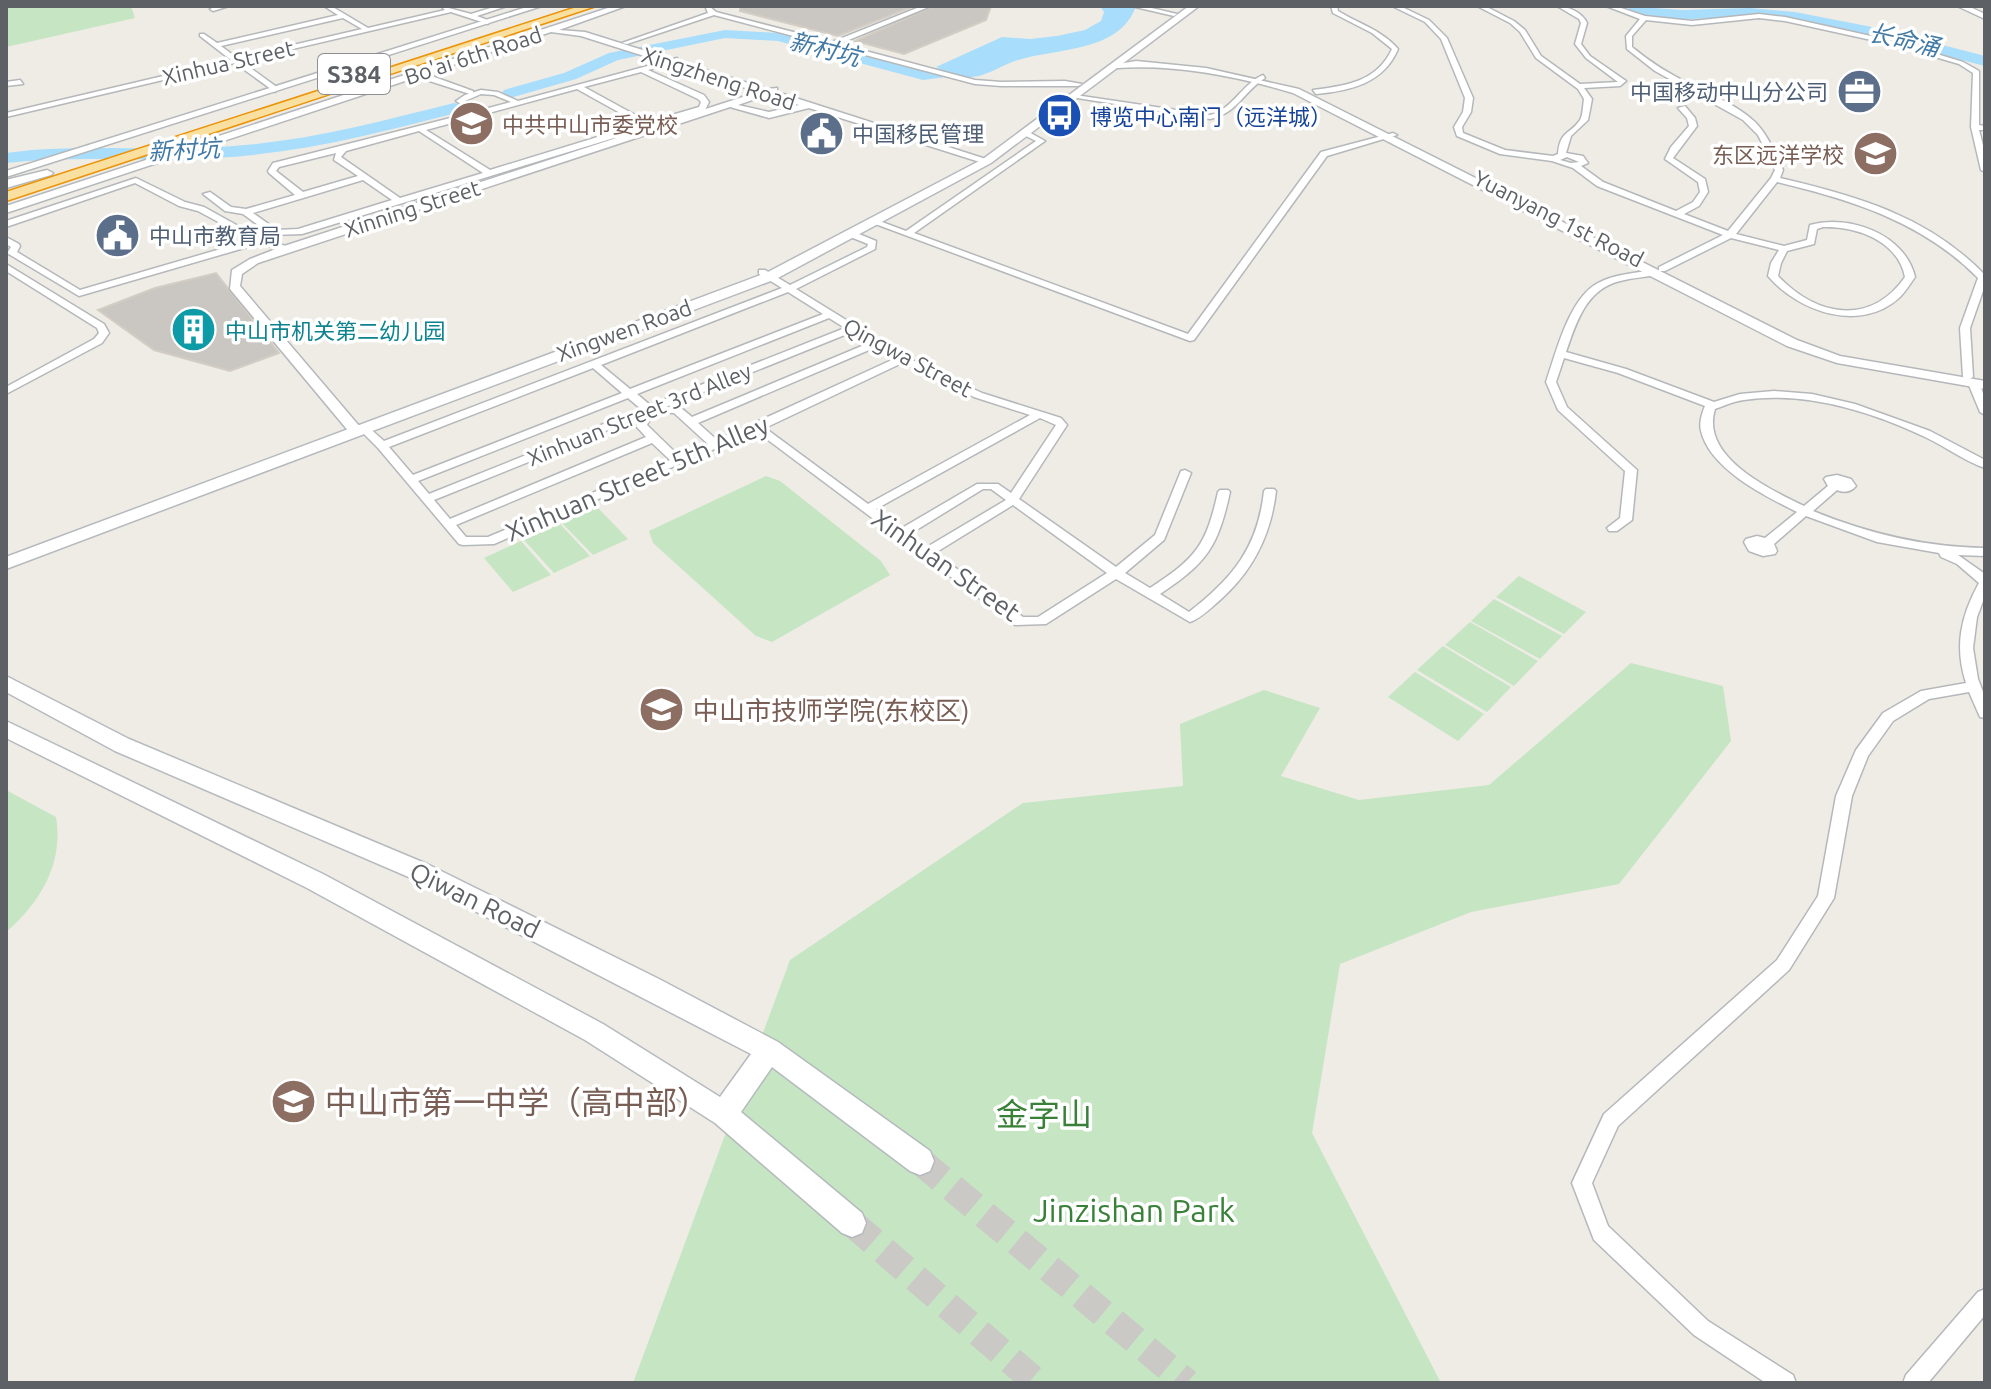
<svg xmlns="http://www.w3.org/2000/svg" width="1991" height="1389" viewBox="0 0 1991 1389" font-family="Ubuntu,'Noto Sans SC',sans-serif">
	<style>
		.green { fill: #c5e5c3 }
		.water { fill: #a8ddfc }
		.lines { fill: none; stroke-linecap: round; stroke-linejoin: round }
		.river { fill: #a8ddfc; fill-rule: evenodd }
		.building { fill: #cac7c2; stroke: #d3cdc4; stroke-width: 2 }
		.secondary-tunnel { stroke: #cac9c5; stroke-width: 28; stroke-dasharray: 28 14; stroke-linecap: butt }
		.minor-casing { stroke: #b5b8bb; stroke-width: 3 }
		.tertiary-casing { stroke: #b5b8bb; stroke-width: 3 }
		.secondary-casing { stroke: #b6babe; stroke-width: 3 }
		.trunk-casing { stroke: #eb9409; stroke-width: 3 }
		.minor { fill: #fff; fill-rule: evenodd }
		.tertiary { fill: #fff; fill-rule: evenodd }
		.secondary { fill: #fff; fill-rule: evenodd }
		.trunk { fill: #fae0a0; fill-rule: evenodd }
		.labels { text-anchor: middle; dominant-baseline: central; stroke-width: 7; stroke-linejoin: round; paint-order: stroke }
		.far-street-label { font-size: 22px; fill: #5d6165; stroke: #fff }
		.far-service-label { font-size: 22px; fill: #4e5e75; stroke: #fff; text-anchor: start }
		.far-transit-label { font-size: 22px; fill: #164399; stroke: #fff; text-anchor: start }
		.far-education-label { font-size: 22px; fill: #785e54; stroke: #fff; text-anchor: start }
		.far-culture-label { font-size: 22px; fill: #0d838f; stroke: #fff; text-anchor: start }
		.far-water-label { font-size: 24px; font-style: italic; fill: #427aa5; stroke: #fff }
		.shield { fill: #fff; stroke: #8e9093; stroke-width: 2 }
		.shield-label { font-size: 24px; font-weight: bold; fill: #5d6165 }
		.street-label { font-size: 26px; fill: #5d6165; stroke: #fff }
		.education-label { font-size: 26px; fill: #785e54; stroke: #fff; text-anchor: start }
		.near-education-label { font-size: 32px; fill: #785e54; stroke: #fff; text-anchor: start }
		.near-park-label { font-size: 32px; fill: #398138; stroke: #fff }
	</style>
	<rect width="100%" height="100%" fill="#efece5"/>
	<!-- green -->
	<g class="green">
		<path d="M 6,6 L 131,6 L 135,18 L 6,47 Z"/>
		<path d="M 766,476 L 780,481 L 881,561 L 890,575 L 772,642 L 756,636 L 653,543 L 649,531 Z"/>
		<path d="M 597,507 L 628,539 L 593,555 L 562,523 Z"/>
		<path d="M 560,524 L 590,556 L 554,573 L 524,540 Z"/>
		<path d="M 521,541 L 551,575 L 513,592 L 484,558 Z"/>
		<path d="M 1519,576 L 1586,612 L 1564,634 L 1496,597 Z"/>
		<path d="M 1494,599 L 1562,636 L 1540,659 L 1471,621 Z"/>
		<path d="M 1470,622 L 1538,661 L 1514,686 L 1445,645 Z"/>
		<path d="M 1443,646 L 1511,687 L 1487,712 L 1417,670 Z"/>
		<path d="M 1631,663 L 1723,686 L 1731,741 L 1619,884 L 1471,912 L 1340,964 L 1312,1133 L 1441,1383 L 633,1383 L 790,960 L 1023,803 L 1183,786 L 1180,724 L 1264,690 L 1320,708 L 1281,776 L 1359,800 L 1489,785 Z"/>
		<path d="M 1415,672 L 1484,714 L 1458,741 L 1388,697 Z"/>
		<path d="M 6,790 L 56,817 C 64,863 40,903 6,932 Z"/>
	</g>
	<!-- water -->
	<path class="water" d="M 1100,6 L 1136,6 C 1120,52 1058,48 1018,60 C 1004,64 987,76 972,77 C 961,78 946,70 936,67 L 1002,37 L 1030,39 L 1057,36 L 1085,30 L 1101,21 L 1104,12 Z"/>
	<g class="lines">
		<!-- river -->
		<g class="river">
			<path d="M 1625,6 L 1682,10 L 1750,8 L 1795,12 L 1877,28 L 1985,56 L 1985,66 C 1909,47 1831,19 1751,16 C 1717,15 1652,29 1625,6 Z"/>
			<path d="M 725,30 L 778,33 L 923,70 L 952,67 L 995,51 L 1003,56 L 961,75 L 923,80 L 778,41 L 725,38 L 618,60 L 576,79 L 510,98 L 502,93 L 504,90 L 564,73 L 609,53 Z"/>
			<path d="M 454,103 L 460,104 L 462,108 L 460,112 C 379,133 298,154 214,158 C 144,162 75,155 6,163 L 6,153 L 32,150 C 103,145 174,152 245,145 C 316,139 385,120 454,103 Z"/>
		</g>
	</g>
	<!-- building -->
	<g class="building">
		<path d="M 740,6 L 914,6 L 838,36 L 740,11 Z"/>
		<path d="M 934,6 L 991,6 L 986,20 L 904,54 L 855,41 Z"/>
		<path d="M 216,273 L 279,353 L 230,371 L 154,350 L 98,310 L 155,288 Z"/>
	</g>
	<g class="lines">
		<!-- secondary-tunnel -->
		<g class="secondary-tunnel">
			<path d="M 920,1161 L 1187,1383"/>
			<path d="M 852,1223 L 1037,1383"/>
		</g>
		<defs>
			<g id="minor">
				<path d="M 218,6 L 229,6 L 213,11 L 210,9 Z"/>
				<path d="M 324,6 L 331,6 L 368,28 L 445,10 L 441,6 L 471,14 L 497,6 L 507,6 L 477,16 L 490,21 L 488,24 L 451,12 L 241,61 L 278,88 L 275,92 L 235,63 L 6,117 L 6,113 L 231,60 L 200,36 L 200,34 L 204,34 L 217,43 L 338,15 ZM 343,18 L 362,29 L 237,58 L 221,46 Z"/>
				<path d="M 709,6 L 716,12 L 832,42 L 922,6 L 931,6 L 839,44 L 975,80 L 1001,82 L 1065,81 L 1082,84 L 1078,86 L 1001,86 L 975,84 L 714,15 L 627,44 L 622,43 L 708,13 L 706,8 Z"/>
				<path d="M 1131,6 L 1143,6 L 1177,14 L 1174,16 Z"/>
				<path d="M 1331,6 L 1337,6 L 1338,11 C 1359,24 1382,30 1398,49 C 1384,83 1350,91 1316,94 L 1313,90 C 1345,86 1377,82 1392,49 L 1372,33 L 1333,13 Z"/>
				<path d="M 1392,6 L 1400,6 L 1429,20 L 1447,38 L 1473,98 L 1471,112 L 1462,127 L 1463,133 L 1505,150 L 1553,156 L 1558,154 C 1560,130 1570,135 1580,120 C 1583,115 1583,105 1584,99 L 1578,89 L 1536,58 L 1520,32 L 1510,23 L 1477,6 L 1485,6 L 1514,21 L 1525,30 L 1541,56 L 1580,84 L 1618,82 L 1586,58 L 1575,44 L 1581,23 L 1579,19 L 1557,6 C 1568,6 1583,13 1587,23 L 1581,44 L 1590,56 L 1626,81 L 1620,86 L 1584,88 L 1592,99 L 1588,120 L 1571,136 L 1566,153 L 1583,156 L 1588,163 L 1581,166 L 1603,182 L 1676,211 L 1693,202 L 1700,192 L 1698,182 L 1665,159 L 1671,147 L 1689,126 L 1687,118 L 1678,108 L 1685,106 L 1695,118 L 1697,126 L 1673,158 L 1705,179 L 1708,192 L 1699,206 L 1684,214 L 1728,231 L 1771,178 L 1775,170 L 1758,135 L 1743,120 L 1655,71 L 1627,49 L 1626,36 L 1640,19 L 1606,6 L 1615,6 L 1645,16 L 1692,21 L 1759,14 L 1785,17 L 1898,42 L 1963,62 L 1979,71 L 1979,125 L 1985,126 L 1985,130 L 1979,130 L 1985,153 L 1985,172 L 1981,170 L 1971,127 L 1973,73 L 1959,64 L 1894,45 L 1785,21 L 1759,18 L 1692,25 L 1646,20 L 1632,36 L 1632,47 C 1650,62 1669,74 1690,84 C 1712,95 1737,105 1755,122 C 1768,135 1775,153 1783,170 L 1780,178 C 1857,196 1928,216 1985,275 L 1985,285 L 1970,328 L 1973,377 L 1968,380 L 1963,377 L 1960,328 L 1978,278 C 1923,222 1852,200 1777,182 L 1736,234 L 1784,246 L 1807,240 L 1810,225 C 1849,214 1905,234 1915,277 C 1910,284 1905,292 1899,298 C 1860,333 1799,312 1768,276 L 1771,263 L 1779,250 L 1731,238 L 1665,271 L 1659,271 L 1659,267 L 1723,235 L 1597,186 L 1573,168 L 1552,161 L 1500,154 L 1457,136 L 1454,127 L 1463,112 L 1465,98 L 1441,39 L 1425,22 ZM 1567,157 L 1579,162 L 1571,163 L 1560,160 ZM 1823,227 C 1857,226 1898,241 1905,277 C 1870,327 1816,316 1778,276 L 1781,263 L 1787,251 L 1814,244 L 1817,229 Z"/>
				<path d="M 677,58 L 679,61 L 648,70 L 704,95 L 709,102 L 705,110 L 302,234 L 272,235 L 243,214 L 225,211 L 203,194 L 210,192 L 231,207 L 246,209 L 295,195 L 269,173 L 268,171 L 273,163 L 474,112 L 456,101 L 465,95 L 481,90 L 498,92 L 518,101 ZM 641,72 L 698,99 L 701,102 L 699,107 L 648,122 L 584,87 ZM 577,89 L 640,124 L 490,170 L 426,130 ZM 481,94 L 494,95 L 511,102 L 481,110 L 465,101 ZM 419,131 L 483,173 L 400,198 L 341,157 L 346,151 ZM 336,153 L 334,160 L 358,176 L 303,192 L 276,171 L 279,167 ZM 363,180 L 392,200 L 298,229 L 277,230 L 253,213 Z"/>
				<path d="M 1263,75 L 1265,78 C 1243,92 1238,113 1210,119 L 1071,97 L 1075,95 L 1210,115 C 1233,109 1242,84 1263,75 Z"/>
				<path d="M 20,80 L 23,84 L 6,86 L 6,82 Z"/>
				<path d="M 1027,131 L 1045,141 L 914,233 L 1188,334 L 1321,152 L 1393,133 L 1397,135 L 1327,156 L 1194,340 L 1190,341 L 870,222 L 874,219 L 906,231 L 1036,141 L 1024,135 L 1024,131 Z"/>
				<path d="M 136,178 L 185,202 L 204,207 L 263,240 L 294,248 L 290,251 L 258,244 L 79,296 L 7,253 L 11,247 L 6,244 L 6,237 L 19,244 L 20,246 L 17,252 L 80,290 L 248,241 L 248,238 L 198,211 L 179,206 L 135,183 L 6,227 L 6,221 Z"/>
				<path d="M 848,232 L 854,232 L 876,241 L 875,249 L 796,289 L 906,357 L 982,393 L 1061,418 L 1067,425 L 1019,499 L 1116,567 L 1155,535 L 1181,471 L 1185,470 L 1191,473 L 1164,540 L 1125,573 L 1150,588 C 1196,558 1206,546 1218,492 L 1220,490 L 1228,490 L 1230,492 C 1218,547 1207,563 1160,594 L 1189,612 C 1233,578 1258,547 1264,491 L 1266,489 L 1274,489 L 1276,491 C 1271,535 1253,571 1220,600 C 1211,608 1201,618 1190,622 L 1116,579 L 1046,624 L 1015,625 L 756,431 L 494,544 L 463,545 L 459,544 L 378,448 L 357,427 L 358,425 L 366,425 L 384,441 L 782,288 L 759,274 L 759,270 L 765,270 L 790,285 L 867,247 L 868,244 L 848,236 ZM 788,292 L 823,314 L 630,389 L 601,365 ZM 829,318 L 845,328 L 650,405 L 637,394 ZM 852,332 L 869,343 L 692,417 L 681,408 L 666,407 ZM 876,347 L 894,359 L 717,440 L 698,423 ZM 902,363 L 974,397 L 1030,415 L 868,504 L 765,428 ZM 593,368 L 622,393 L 413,475 L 389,447 ZM 628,398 L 641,409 L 429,494 L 418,481 ZM 653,412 L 674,413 L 708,444 L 679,456 L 647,425 ZM 640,417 L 636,426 L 646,437 L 450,519 L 434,500 ZM 1040,418 L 1056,425 L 1011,493 L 998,484 L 977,484 L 902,528 L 876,509 ZM 652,443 L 670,460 L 488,537 L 466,537 L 456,525 ZM 983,489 L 991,489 L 1006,500 L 927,547 L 910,534 ZM 1013,505 L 1107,573 L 1038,617 L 1023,617 L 935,553 Z"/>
				<path d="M 6,264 L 104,324 L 109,333 L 102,343 L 6,394 L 6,387 L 94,339 L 99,333 L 97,328 L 6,271 Z"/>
				<path d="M 1654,270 L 1657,271 L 1657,275 C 1645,277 1632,278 1620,281 C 1586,289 1576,323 1566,352 L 1626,369 L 1714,402 L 1740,394 L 1774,391 L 1812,394 L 1855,404 L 1930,431 L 1985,460 L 1985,468 C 1964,461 1945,446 1925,437 C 1870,411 1805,391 1744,400 C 1734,401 1724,406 1715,409 C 1700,457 1769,489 1804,506 L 1828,486 L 1824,479 L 1826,477 L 1837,475 L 1851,479 L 1856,486 C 1851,492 1844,493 1837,490 L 1813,511 C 1869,534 1924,547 1985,548 L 1985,556 L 1958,555 L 1985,574 L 1985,596 L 1977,617 L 1973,648 L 1978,679 L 1985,697 L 1985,718 L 1980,717 L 1969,692 L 1929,699 L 1893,721 L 1868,756 L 1852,796 L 1834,898 L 1789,970 L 1618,1126 L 1592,1183 L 1608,1226 L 1708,1321 L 1793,1375 L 1796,1383 L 1766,1383 L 1694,1335 L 1594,1240 L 1572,1183 L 1604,1114 L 1777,960 L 1818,896 L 1836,796 L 1856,750 L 1883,713 L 1921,691 L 1966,683 C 1954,646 1961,616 1979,583 L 1957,564 L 1941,557 L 1939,553 L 1877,542 L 1806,516 L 1774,544 L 1777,551 L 1775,554 L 1763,556 L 1749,551 L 1744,542 L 1746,539 L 1757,536 L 1765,538 L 1797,512 C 1765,496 1710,469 1701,431 C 1699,423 1702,413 1705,406 L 1618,373 L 1564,358 L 1556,382 L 1567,407 L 1637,470 L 1632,520 L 1617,531 L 1609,531 L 1607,528 L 1620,518 L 1625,471 L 1558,410 L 1546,382 C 1556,353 1569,298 1598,283 C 1615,274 1636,273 1654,270 Z"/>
				<path d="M 1973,380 C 1985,386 1985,403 1985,415 L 1980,412 L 1968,383 Z"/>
				<path d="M 1985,1289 L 1985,1315 L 1928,1383 L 1903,1383 L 1906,1375 L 1978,1292 Z"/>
			</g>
			<g id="tertiary">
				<path d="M 530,6 L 542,6 L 6,177 L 6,171 Z"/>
				<path d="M 614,6 L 626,6 L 559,30 L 585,32 L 767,89 L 777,88 L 777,92 L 992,161 L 983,163 L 809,108 L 769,118 L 730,107 L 258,263 L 242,274 L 240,286 L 360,427 L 362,430 L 355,434 L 350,433 L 230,289 L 232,270 L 250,259 L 281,247 L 758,92 L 581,36 L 551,32 L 426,74 L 473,91 L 473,95 L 417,77 L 6,213 L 6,206 ZM 767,95 L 799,105 L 769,112 L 738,105 Z"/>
				<path d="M 1957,6 L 1968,6 L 1985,14 L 1985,19 Z"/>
				<path d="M 1136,61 L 1206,68 L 1299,89 L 1797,340 L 1840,356 L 1985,381 L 1985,389 L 1837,363 L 1787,346 L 1293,93 C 1236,76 1176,64 1117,68 L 1113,65 Z"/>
			</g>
			<g id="secondary">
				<path d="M 1189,6 L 1199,6 L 991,163 L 776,279 L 6,569 L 6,557 L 766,273 L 983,159 Z"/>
				<path d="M 47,170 L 53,173 L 51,175 L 6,188 L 6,180 Z"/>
				<path d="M 6,676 L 129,739 L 427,864 L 659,979 L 778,1042 L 930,1151 L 934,1161 L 930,1171 L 920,1175 L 910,1171 L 772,1067 L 741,1112 L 862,1213 L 866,1223 L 862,1233 L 852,1237 L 842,1233 L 715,1123 L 585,1040 L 307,888 L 6,738 L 6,721 L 323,874 L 603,1024 L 720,1097 L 751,1054 L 411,878 L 115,751 L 6,692 Z"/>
			</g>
			<path id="trunk" d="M 580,6 L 596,6 L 6,201 L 6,192 Z"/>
		</defs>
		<!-- minor casing -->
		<use href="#minor" class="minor-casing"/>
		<!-- tertiary casing -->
		<use href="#tertiary" class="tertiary-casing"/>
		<!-- secondary casing -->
		<use href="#secondary" class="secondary-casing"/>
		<!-- trunk casing -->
		<use href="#trunk" class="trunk-casing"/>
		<!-- minor -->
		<use href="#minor" class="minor"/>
		<!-- tertiary -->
		<use href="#tertiary" class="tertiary"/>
		<!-- secondary -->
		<use href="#secondary" class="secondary"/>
		<!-- trunk -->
		<use href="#trunk" class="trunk"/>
	</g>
	<!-- icons -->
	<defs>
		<symbol id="office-disc" viewBox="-11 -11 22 22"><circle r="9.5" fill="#5c6f8a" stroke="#fff"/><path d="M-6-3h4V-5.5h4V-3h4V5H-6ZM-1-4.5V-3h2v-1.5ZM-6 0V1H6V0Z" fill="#fff"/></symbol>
		<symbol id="bus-disc" viewBox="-11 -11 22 22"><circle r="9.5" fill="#1a4fb4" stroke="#fff"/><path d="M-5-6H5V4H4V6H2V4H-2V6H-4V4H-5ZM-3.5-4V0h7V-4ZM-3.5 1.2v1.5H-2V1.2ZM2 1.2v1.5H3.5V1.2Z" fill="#fff"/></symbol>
		<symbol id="school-disc" viewBox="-11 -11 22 22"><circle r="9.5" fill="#8d6e63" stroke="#fff"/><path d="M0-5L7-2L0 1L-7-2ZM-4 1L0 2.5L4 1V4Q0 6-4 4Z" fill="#fff"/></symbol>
		<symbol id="civic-disc" viewBox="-11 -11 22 22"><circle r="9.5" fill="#5c6f8a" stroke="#fff"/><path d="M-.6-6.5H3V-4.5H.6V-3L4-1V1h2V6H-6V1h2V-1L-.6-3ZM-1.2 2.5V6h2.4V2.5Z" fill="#fff"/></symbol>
		<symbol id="building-disc" viewBox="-11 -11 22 22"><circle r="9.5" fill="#0f9aa8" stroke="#fff"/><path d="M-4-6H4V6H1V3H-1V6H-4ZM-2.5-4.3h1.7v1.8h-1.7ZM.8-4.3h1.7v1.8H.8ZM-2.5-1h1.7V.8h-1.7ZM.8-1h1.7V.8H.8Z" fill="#fff"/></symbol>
		<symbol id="university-disc" viewBox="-11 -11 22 22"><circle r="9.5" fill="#8d6e63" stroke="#fff"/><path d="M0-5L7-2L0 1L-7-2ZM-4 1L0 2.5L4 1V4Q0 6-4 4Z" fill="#fff"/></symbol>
	</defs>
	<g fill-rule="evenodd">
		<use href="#office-disc" x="1834" y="66" width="51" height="51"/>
		<use href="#bus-disc" x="1034" y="90" width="51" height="51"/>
		<use href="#school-disc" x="446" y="98" width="51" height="51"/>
		<use href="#civic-disc" x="796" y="108" width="51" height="51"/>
		<use href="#school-disc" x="1850" y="128" width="51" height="51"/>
		<use href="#civic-disc" x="92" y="210" width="51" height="51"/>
		<use href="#building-disc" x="168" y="304" width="51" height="51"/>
		<use href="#university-disc" x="636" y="684" width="51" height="51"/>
		<use href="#school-disc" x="268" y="1076" width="51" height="51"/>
	</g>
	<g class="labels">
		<!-- far-street labels -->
		<g class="far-street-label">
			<text transform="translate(473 55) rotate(-18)">Bo'ai 6th Road</text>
			<text transform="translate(228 62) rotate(-13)">Xinhua Street</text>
			<text transform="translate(719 78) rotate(18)">Xingzheng Road</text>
			<text transform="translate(412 208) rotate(-18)">Xinning Street</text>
			<text transform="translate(1559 218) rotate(27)">Yuanyang 1st Road</text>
			<text transform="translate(624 330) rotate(-20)">Xingwen Road</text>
			<text transform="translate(908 357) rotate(28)">Qingwa Street</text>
			<text transform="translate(639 414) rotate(-22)">Xinhuan Street 3rd Alley</text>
		</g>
		<!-- far-service labels -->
		<g class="far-service-label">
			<text x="1828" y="91" text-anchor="end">中国移动中山分公司</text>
			<text x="852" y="133">中国移民管理</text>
			<text x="149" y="235">中山市教育局</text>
		</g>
		<!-- far-transit labels -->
		<g class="far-transit-label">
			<text x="1090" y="116">博览中心南门（远洋城）</text>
		</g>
		<!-- far-education labels -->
		<g class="far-education-label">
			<text x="502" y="124">中共中山市委党校</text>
			<text x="1844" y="154" text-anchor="end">东区远洋学校</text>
		</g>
		<!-- far-culture labels -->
		<g class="far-culture-label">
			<text x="225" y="330">中山市机关第二幼儿园</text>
		</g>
		<!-- far-water labels -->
		<g class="far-water-label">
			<text transform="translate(1904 40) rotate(13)">长命涌</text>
			<text transform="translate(825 49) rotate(14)">新村坑</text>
			<text transform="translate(184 150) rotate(-3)">新村坑</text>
		</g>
		<!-- shield labels -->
		<rect class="shield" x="318" y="54" width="72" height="40" rx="6"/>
		<g class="shield-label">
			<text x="354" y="74">S384</text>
		</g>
		<!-- street labels -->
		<g class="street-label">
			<text transform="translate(637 478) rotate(-23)">Xinhuan Street 5th Alley</text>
			<text transform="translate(946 565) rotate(35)">Xinhuan Street</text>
			<text transform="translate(475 900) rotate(26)">Qiwan Road</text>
		</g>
		<!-- education labels -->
		<g class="education-label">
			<text x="693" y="710">中山市技师学院(东校区)</text>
		</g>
		<!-- near-education labels -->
		<g class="near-education-label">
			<text x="325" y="1102">中山市第一中学（高中部）</text>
		</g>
		<!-- near-park labels -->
		<g class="near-park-label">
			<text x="1044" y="1114">金字山</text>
			<text x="1134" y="1210">Jinzishan Park</text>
		</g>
	</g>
	<!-- border -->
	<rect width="1991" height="1389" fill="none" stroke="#5d6165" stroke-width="16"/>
</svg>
